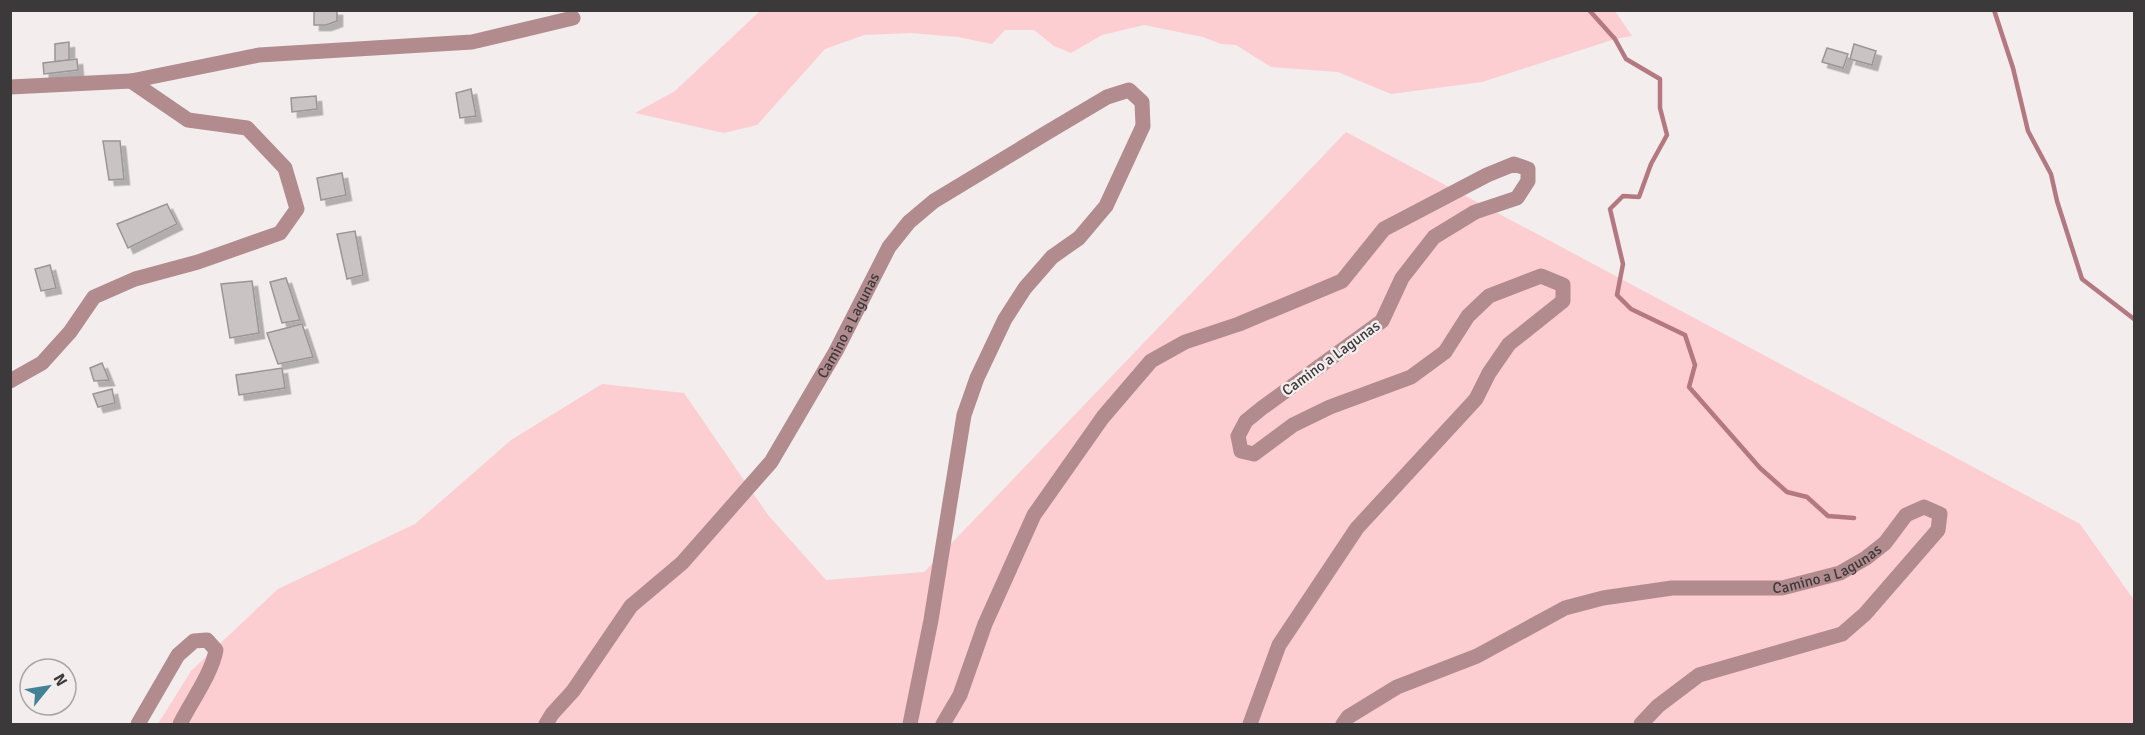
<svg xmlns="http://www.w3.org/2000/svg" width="2145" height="735" viewBox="0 0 2145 735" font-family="Signika,sans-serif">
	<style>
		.green { fill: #fccdd1 }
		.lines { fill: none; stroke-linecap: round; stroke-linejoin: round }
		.stream { stroke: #b47980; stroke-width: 4.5 }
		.building { fill: #cac3c4; stroke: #9b9596; stroke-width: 1.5; filter: url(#shadow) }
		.minor { stroke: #b18b8e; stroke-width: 15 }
		.labels { text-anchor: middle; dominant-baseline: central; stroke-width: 5; stroke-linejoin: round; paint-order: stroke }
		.street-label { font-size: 15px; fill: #3c393a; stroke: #f3eded }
	</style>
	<defs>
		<filter id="shadow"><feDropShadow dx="5.5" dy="5.5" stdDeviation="0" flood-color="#0004"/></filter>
	</defs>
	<rect width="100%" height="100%" fill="#f3eded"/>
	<!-- green -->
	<g class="green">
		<path d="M 1615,11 L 1632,36 L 1615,39 L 1482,82 L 1391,94 L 1338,72 L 1271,67 L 1236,45 L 1221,44 L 1203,37 L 1144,25 L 1102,35 L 1071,53 L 1054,46 L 1034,30 L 1005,30 L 992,44 L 958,37 L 911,33 L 864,35 L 825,49 L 757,125 L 724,133 L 635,113 L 675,91 L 760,11 Z"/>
		<path d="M 1346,132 L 2080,524 L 2134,600 L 2134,724 L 158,724 L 191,671 L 278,589 L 415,524 L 511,440 L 602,384 L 684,393 L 768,515 L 826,580 L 924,572 Z"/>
	</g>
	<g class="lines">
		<!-- stream -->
		<g class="stream">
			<path d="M 1589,10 L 1615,39 L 1626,59 L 1660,79 L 1660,108 L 1667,135 L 1651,164 L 1639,197 L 1623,196 L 1610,209 L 1623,264 L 1617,295 L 1631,309 L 1685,335 L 1695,365 L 1689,387 L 1760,468 L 1787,492 L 1807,497 L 1828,516 L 1854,518"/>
			<path d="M 1994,10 L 2013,68 L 2028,131 L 2051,174 L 2057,201 L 2082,279 L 2134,319"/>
		</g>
	</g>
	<!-- building -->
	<g class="building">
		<path d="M 314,10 L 337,10 L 337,21 L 326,25 L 314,25 Z"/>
		<path d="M 69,42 L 69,60 L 55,62 L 55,44 Z"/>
		<path d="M 1854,44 L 1876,51 L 1872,65 L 1850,59 Z"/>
		<path d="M 1827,48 L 1848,54 L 1843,68 L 1822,62 Z"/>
		<path d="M 77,59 L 78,70 L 44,74 L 43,63 Z"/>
		<path d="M 471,89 L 476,116 L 460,118 L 456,93 Z"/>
		<path d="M 316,96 L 317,109 L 292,112 L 291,98 Z"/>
		<path d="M 103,141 L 120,141 L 124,179 L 109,180 Z"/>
		<path d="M 342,173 L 346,195 L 321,200 L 317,178 Z"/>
		<path d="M 167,204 L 177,224 L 128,248 L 117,224 Z"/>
		<path d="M 355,231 L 363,275 L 347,279 L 337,234 Z"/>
		<path d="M 50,265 L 56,288 L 41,291 L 35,269 Z"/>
		<path d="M 286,278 L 300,320 L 282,323 L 270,282 Z"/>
		<path d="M 252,281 L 259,333 L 230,338 L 221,284 Z"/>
		<path d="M 302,324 L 313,357 L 278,364 L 267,333 Z"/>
		<path d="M 102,363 L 109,380 L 94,381 L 90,368 Z"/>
		<path d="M 282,368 L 285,388 L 239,395 L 236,375 Z"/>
		<path d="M 112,389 L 115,403 L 98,407 L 93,394 Z"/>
	</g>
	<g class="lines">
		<!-- minor -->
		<g class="minor">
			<path d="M 10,87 L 131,81 L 259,55 L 472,42 L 573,18"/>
			<path d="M 10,381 L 42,363 L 70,332 L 94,297 L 135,279 L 198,262 L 280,233 L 297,209 L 285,168 L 247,128 L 188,120 L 131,81"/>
			<path d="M 138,724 L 178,655 L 194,641 L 207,640 L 216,650 C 212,673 191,702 180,724"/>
			<path id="s1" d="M 546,724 L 552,714 L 573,691 L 631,606 L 682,563 L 771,462 L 836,351 L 889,247 L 909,222 L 934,201 L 1048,132 L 1107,97 L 1129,90 L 1142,102 L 1143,126 L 1106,206 L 1079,238 L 1052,257 L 1025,288 L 1005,319 L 977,378 L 964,415 L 931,620 L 910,724"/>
			<path d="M 943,724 L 960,695 L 985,624 L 1034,515 L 1103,417 L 1151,361 L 1185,342 L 1239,324 L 1342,281 L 1384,229 L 1487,175 L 1514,164 L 1528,169 L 1528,181 L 1517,198 L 1475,212 L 1434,237 L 1402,278 L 1382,321 L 1262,408 L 1246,421 L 1238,436 L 1241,451 L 1254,454 L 1293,425 L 1330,407 L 1411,377 L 1445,352 L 1468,316 L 1489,296 L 1541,276 L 1563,285 L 1563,301 L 1509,344 L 1489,373 L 1476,399 L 1357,528 L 1279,645 L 1250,724"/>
			<path id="s2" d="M 1343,724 L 1348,717 L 1397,687 L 1477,656 L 1565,608 L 1603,598 L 1672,588 L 1782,588 L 1840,573 L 1866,558 L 1885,543 L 1906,515 L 1924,507 L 1940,514 L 1938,530 L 1865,614 L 1842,634 L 1699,675 L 1658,706 L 1641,724"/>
		</g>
	</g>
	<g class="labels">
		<!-- street labels -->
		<g class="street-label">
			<text stroke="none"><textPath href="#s1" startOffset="504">Camino a Lagunas</textPath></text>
			<text transform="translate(1331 358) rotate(-36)">Camino a Lagunas</text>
			<text stroke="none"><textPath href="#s2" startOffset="520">Camino a Lagunas</textPath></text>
		</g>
	</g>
	<!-- border -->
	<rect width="2145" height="735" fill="none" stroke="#3c393a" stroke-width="24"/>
	<!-- north arrow -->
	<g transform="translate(48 687) rotate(60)"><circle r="28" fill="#f3eded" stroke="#aaa5a5" stroke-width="1.5"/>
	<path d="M0-4.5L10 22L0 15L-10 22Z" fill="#438197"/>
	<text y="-9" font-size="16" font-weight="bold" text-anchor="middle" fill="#3c393a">N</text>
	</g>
</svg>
